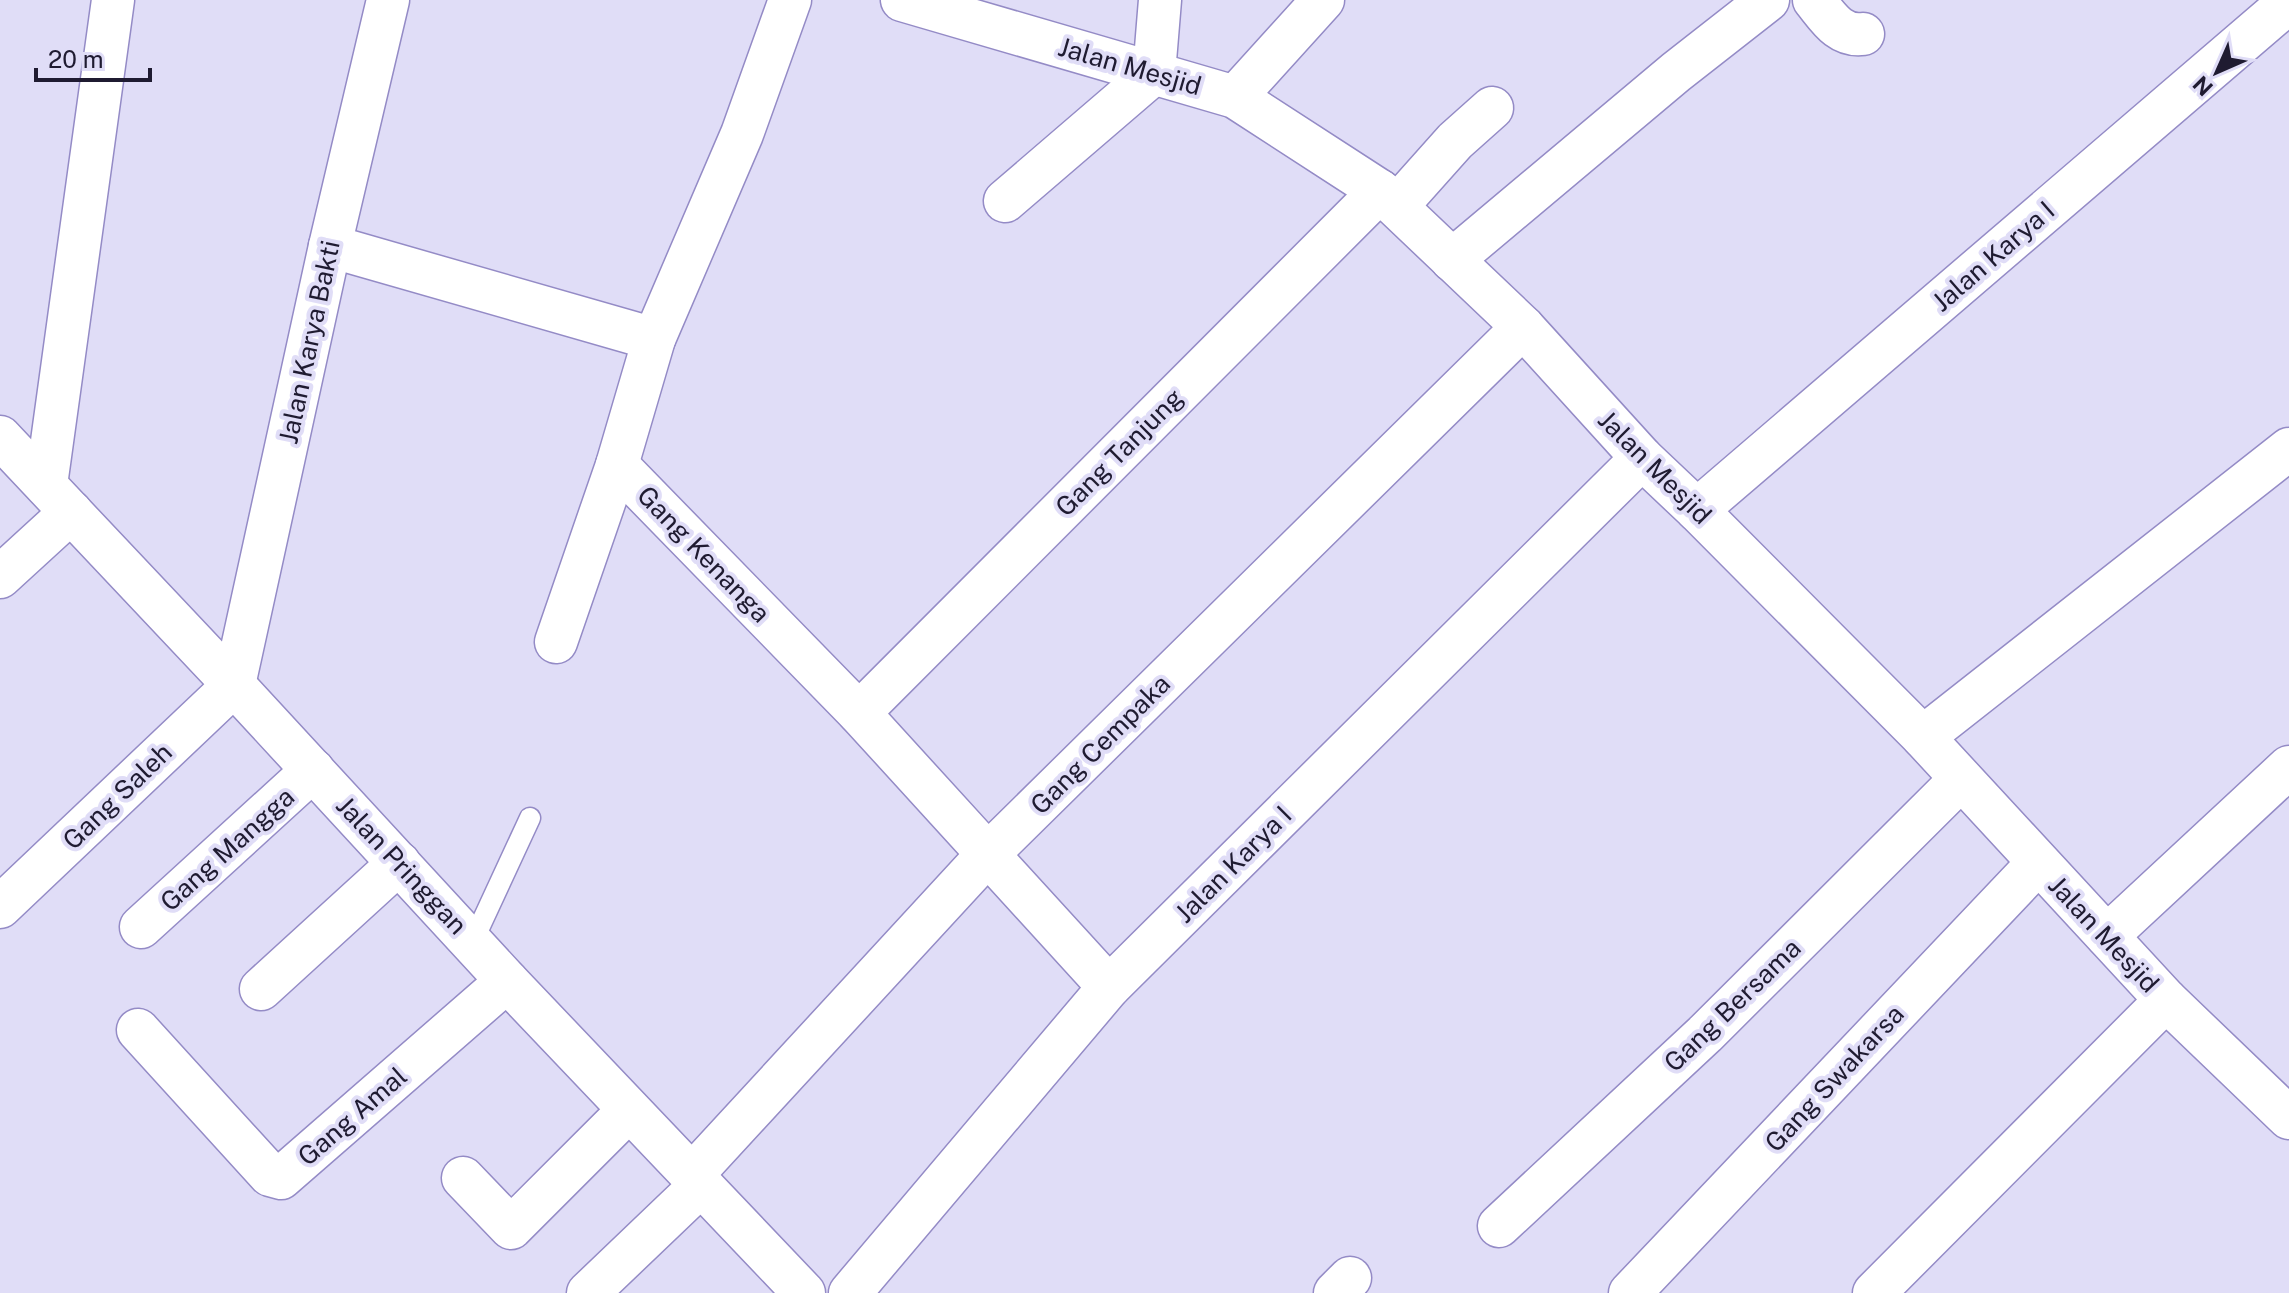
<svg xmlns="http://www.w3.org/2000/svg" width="2289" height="1293" viewBox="0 0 2289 1293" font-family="'Public Sans',sans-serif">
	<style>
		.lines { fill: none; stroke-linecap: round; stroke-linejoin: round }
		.service-casing { stroke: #948bc6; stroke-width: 23 }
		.minor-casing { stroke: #948bc6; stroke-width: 45 }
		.service { stroke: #fff; stroke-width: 20 }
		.minor { stroke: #fff; stroke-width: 42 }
		.labels { text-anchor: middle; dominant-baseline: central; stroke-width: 8; stroke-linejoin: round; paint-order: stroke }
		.street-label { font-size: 26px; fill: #1f1b31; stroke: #e0ddf7 }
	</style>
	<rect width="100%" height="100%" fill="#e0ddf7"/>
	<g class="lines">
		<defs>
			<path id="service" d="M 473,941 L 530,818"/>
			<g id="minor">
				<path d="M 902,0 L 1235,97 L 1380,191 L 1523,327 L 1642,458 L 1697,510 L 1923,737 L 2166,1000 L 2289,1118"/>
				<path d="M 1814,0 C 1828,17 1839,37 1863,34"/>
				<path d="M 1235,97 L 1323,0"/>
				<path d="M 1005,201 L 1154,73 L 1160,0"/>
				<path d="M 1397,206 L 1455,141 L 1492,108"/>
				<path d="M 330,246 L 654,339"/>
				<path d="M 1452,260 L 1676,72 L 1768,0"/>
				<path d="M 0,437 L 234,685 L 507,981 L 804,1293"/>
				<path d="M 617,465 L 859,713 L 1109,987"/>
				<path d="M 46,485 L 113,0"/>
				<path d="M 1697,510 L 2289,2"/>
				<path d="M 0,577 L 71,512"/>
				<path d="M 556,642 L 617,465 L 654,339 L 742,134 L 790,0"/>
				<path d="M 859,713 L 1380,191"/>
				<path d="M 1923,737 L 2289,449"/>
				<path d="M 0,907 L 234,685 L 330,246 L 388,0"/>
				<path d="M 141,927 L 313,770"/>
				<path d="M 2107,936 L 2289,767"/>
				<path d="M 261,989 L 399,863"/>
				<path d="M 138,1030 L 270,1175 L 281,1178 L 507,981"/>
				<path d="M 692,1175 L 986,856 L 1523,327"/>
				<path d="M 463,1178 L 511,1228 L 629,1110"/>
				<path d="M 1499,1226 L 1705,1034 L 1961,779"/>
				<path d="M 588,1293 L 701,1185"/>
				<path d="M 850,1293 L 1109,987 L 1642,458"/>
				<path d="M 1335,1293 L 1350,1278"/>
				<path d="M 1630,1293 L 2038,863"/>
				<path d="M 1874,1293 L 2166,1000"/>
			</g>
		</defs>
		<!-- service casing -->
		<use href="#service" class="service-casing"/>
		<!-- minor casing -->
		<use href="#minor" class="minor-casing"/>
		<!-- service -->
		<use href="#service" class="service"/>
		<!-- minor -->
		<use href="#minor" class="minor"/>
	</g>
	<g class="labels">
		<!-- street labels -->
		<g class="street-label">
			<text transform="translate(1130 66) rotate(16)">Jalan Mesjid</text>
			<text transform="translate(1993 256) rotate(-41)">Jalan Karya I</text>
			<text transform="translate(309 342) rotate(-78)">Jalan Karya Bakti</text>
			<text transform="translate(1119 452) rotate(-45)">Gang Tanjung</text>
			<text transform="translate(1655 467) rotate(45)">Jalan Mesjid</text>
			<text transform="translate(704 554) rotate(46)">Gang Kenanga</text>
			<text transform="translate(1100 744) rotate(-45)">Gang Cempaka</text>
			<text transform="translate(117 796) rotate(-44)">Gang Saleh</text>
			<text transform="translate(227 849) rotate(-42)">Gang Mangga</text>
			<text transform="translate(1233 864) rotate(-45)">Jalan Karya I</text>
			<text transform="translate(402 865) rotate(47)">Jalan Pringgan</text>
			<text transform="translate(2104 934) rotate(47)">Jalan Mesjid</text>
			<text transform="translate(1732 1005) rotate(-44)">Gang Bersama</text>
			<text transform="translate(1834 1078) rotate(-47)">Gang Swakarsa</text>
			<text transform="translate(352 1116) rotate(-41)">Gang Amal</text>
		</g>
	</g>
	<!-- north arrow -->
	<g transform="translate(2217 72) rotate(225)" stroke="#e0ddf7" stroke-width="6" paint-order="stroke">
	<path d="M0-6L14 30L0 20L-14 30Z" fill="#1f1b31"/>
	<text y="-12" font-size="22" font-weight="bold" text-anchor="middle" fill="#1f1b31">N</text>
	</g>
	<!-- scale -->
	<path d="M36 68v12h114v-12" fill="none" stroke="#1f1b31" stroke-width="4"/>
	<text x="48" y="68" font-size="24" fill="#1f1b31" stroke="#e0ddf7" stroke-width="6" paint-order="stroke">20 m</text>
</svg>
